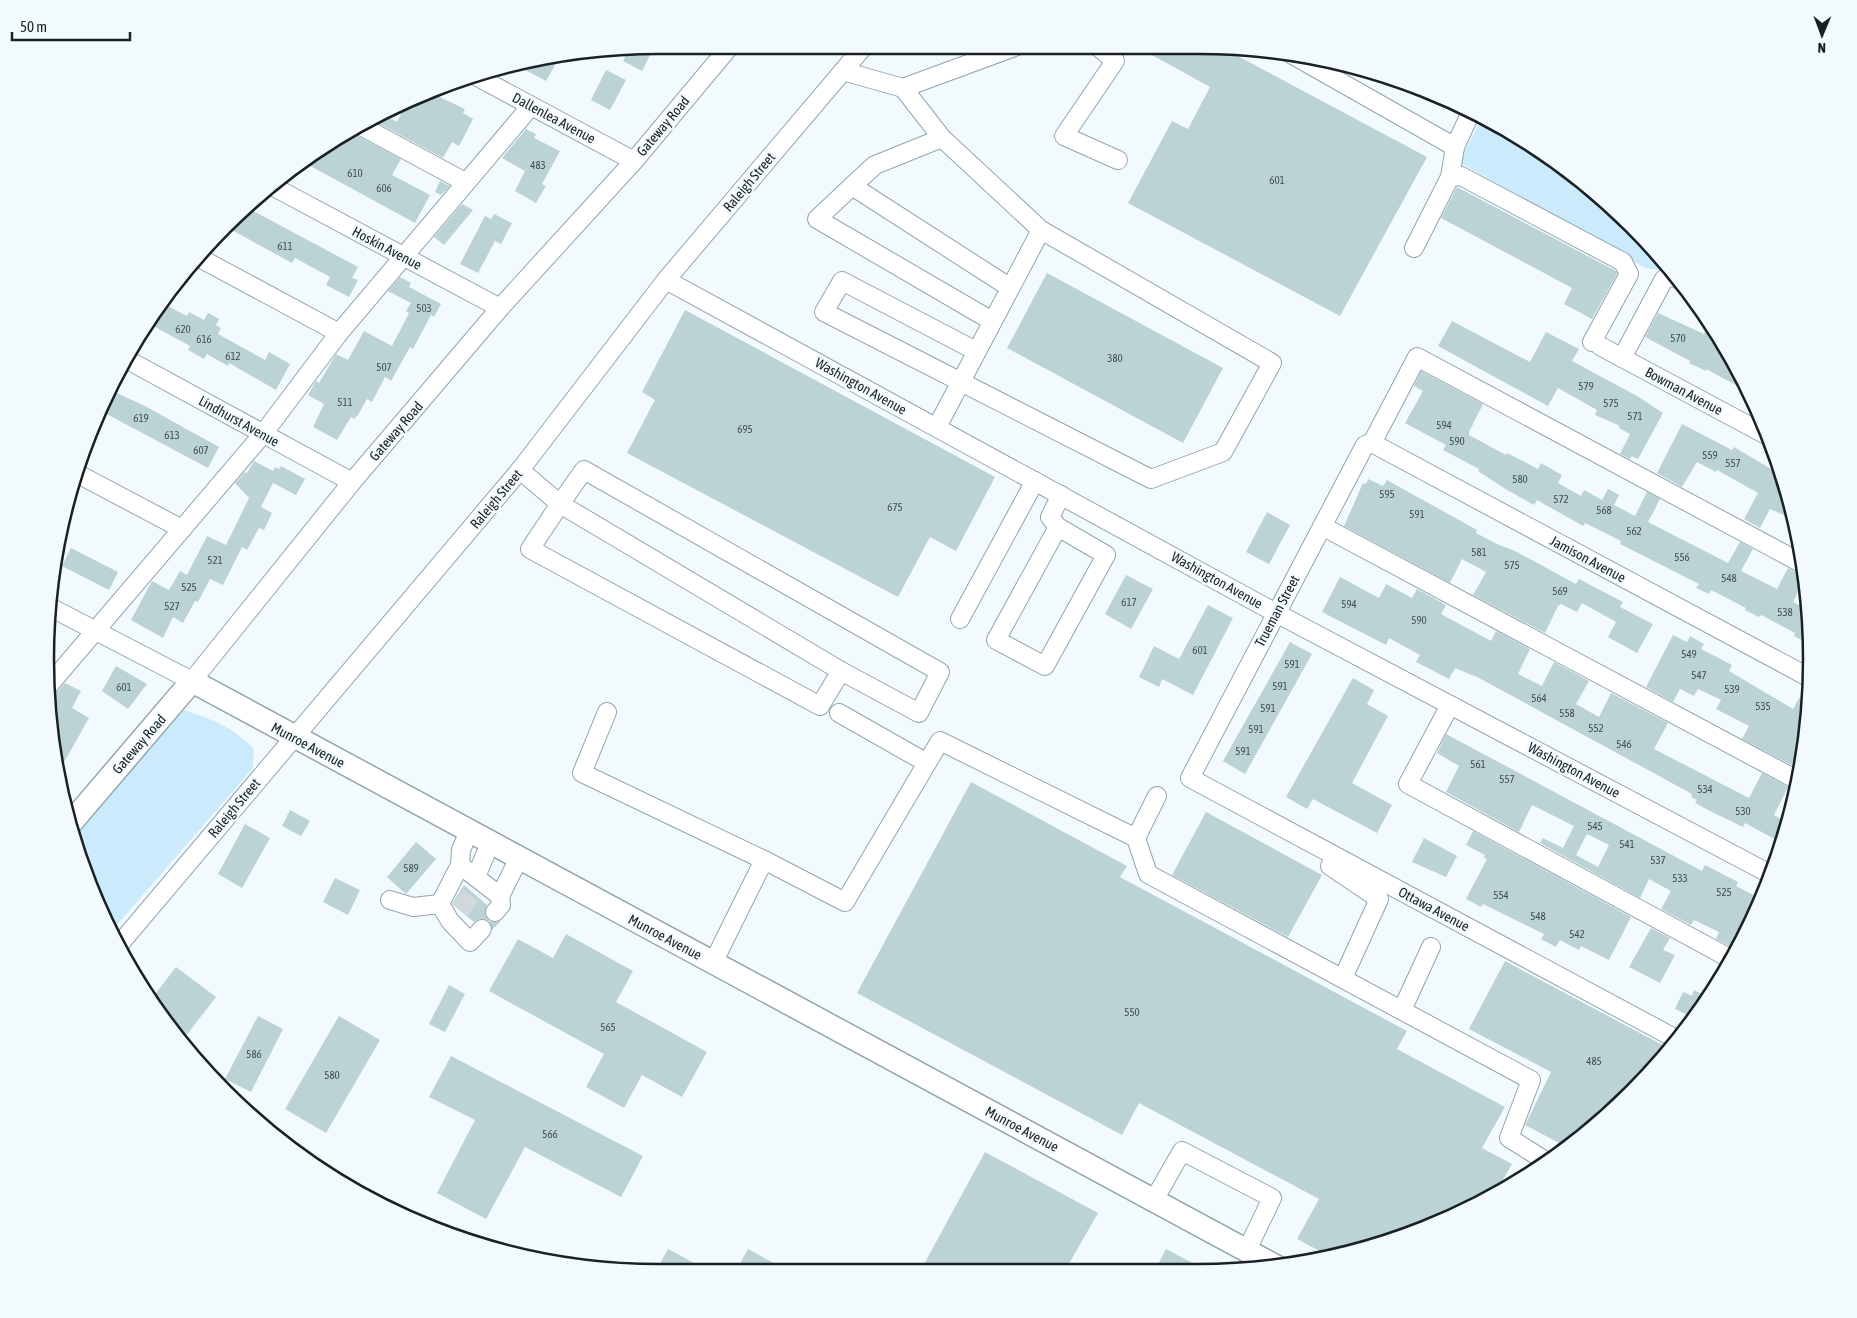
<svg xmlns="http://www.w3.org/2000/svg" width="1857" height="1318" viewBox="0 0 1857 1318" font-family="'Asap Condensed',sans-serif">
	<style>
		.green { fill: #cbebfc }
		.building { fill: #bcd3d6; fill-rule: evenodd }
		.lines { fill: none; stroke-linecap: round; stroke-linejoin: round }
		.minor-tunnel { stroke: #d2d9dd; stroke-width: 18; stroke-dasharray: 18 9; stroke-linecap: butt }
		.minor-casing { stroke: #92a5af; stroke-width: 20 }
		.major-casing { stroke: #92a5af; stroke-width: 25 }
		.minor { stroke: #fff; stroke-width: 18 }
		.major { stroke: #fff; stroke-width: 22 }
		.labels { text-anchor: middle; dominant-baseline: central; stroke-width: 5; stroke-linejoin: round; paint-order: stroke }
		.number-label { font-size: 11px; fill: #424e51 }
		.street-label { font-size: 14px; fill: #1a2125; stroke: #f2fafe }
		.rim { fill: none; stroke: #1a2125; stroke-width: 2.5 }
	</style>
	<rect width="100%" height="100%" fill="#f2fafe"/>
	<!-- green -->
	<g class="green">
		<path d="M 1483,117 C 1535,141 1578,177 1619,216 C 1638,234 1657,250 1672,272 L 1645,268 L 1459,162 Z"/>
		<path d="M 181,709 C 212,720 231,725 254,749 L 253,768 L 110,933 L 78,856 L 73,837 Z"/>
	</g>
	<!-- building -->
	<g class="building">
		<path d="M 655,45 L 642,71 L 623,61 L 629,49 Z"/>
		<path d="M 1155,45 L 1221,47 L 1427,157 L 1340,316 L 1128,203 L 1172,121 L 1188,129 L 1210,87 L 1150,54 Z"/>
		<path d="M 559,58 L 546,81 L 514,64 L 519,63 Z"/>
		<path d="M 606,70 L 626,80 L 610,110 L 591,100 Z"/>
		<path d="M 427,91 L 465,109 L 463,113 L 473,119 L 459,146 L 452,142 L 443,158 L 374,121 L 382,114 L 397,122 L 408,100 Z"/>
		<path d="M 526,129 L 536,134 L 534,138 L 560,151 L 542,184 L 546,186 L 536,203 L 515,191 L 525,171 L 502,158 Z"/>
		<path d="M 352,130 L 356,135 L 401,159 L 392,175 L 430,195 L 415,223 L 303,162 L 318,148 Z"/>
		<path d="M 440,181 L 450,186 L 441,195 L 435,192 Z"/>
		<path d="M 1457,187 L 1616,271 L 1617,274 L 1592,319 L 1564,304 L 1572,288 L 1441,218 Z"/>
		<path d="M 462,204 L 473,210 L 444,245 L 434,237 Z"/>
		<path d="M 250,209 L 358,267 L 352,278 L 358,280 L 349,297 L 326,285 L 330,277 L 295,258 L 292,263 L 228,228 Z"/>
		<path d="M 494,214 L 512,223 L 501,244 L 495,241 L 478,273 L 460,264 L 485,216 L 491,219 Z"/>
		<path d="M 1047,273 L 1223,368 L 1183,443 L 1007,348 Z"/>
		<path d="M 400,277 L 411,283 L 409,287 L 441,304 L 434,317 L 431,315 L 413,349 L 410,347 L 391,381 L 385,377 L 372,402 L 367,399 L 358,415 L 354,419 L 351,417 L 337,440 L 313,427 L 324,404 L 308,395 L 316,381 L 319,383 L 336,354 L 348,360 L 364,331 L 392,346 L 409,313 L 406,311 L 411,303 L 388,291 Z"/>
		<path d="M 160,302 L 187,316 L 189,312 L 204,320 L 208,313 L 219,319 L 216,325 L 221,328 L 218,334 L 265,360 L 269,352 L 290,364 L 276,390 L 229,363 L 228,366 L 207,354 L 204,359 L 188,350 L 190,346 L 146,322 Z"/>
		<path d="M 685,310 L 995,477 L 956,551 L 930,537 L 898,597 L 627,453 L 655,400 L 642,392 Z"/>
		<path d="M 1658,313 L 1704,334 L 1709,323 L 1730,352 L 1747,391 L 1706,369 L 1706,371 L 1689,363 L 1690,361 L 1645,337 Z"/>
		<path d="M 1452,321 L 1530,362 L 1546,332 L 1579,349 L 1572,361 L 1637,396 L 1663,413 L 1638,459 L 1632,456 L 1630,459 L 1620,454 L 1630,434 L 1619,428 L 1620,426 L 1595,415 L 1597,410 L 1558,388 L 1548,406 L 1438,346 Z"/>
		<path d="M 1421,371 L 1483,404 L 1469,432 L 1469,435 L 1506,455 L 1507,453 L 1538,469 L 1541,463 L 1562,475 L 1558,483 L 1581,496 L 1584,490 L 1602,500 L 1608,489 L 1619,495 L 1614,505 L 1635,516 L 1647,492 L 1660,499 L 1648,522 L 1728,563 L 1740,542 L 1753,549 L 1741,571 L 1777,589 L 1788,568 L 1805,577 L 1793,602 L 1808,610 L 1809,644 L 1794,636 L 1795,633 L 1761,615 L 1759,617 L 1745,610 L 1746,608 L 1711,590 L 1709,594 L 1696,588 L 1699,584 L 1620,544 L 1621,541 L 1585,523 L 1583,526 L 1537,500 L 1534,505 L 1507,490 L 1478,471 L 1479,469 L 1443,450 L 1446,445 L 1405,423 L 1423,391 L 1414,386 Z"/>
		<path d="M 110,390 L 143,405 L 219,447 L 208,468 L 99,410 Z"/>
		<path d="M 1682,424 L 1732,450 L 1734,447 L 1783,476 L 1793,519 L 1770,509 L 1760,528 L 1744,519 L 1758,493 L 1717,470 L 1716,472 L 1697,462 L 1682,487 L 1657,473 Z"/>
		<path d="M 254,461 L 273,471 L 275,467 L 279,469 L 281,466 L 305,479 L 296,495 L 273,483 L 261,507 L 272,513 L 264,530 L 259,528 L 247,550 L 242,547 L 223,585 L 210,579 L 198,602 L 195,601 L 183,623 L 173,617 L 163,638 L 131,620 L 152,581 L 169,590 L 180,571 L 187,575 L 207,536 L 226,545 L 249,498 L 235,483 L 245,472 L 247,473 Z"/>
		<path d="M 1368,479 L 1383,486 L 1387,480 L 1477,530 L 1476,533 L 1499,545 L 1515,551 L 1576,584 L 1579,579 L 1623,602 L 1620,607 L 1653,624 L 1637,653 L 1608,637 L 1616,622 L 1582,603 L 1577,612 L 1561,604 L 1558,606 L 1545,633 L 1473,595 L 1486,572 L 1462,559 L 1450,583 L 1344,526 L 1363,483 L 1366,484 Z"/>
		<path d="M 1267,512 L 1290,525 L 1269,564 L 1246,552 Z"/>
		<path d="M 71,548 L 118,572 L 109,590 L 62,566 Z"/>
		<path d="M 1126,575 L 1153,589 L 1131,629 L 1105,614 Z"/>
		<path d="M 1340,577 L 1379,598 L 1386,584 L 1412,598 L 1417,589 L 1446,605 L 1441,614 L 1491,641 L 1496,631 L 1530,649 L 1518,674 L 1542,686 L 1554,662 L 1589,681 L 1576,704 L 1599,717 L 1611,693 L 1668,723 L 1654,749 L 1749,798 L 1762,773 L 1788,787 L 1774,815 L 1789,823 L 1782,843 L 1745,823 L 1743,827 L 1710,811 L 1695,803 L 1697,800 L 1691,797 L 1692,794 L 1479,678 L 1455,668 L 1449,679 L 1416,662 L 1420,655 L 1389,638 L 1386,645 L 1322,612 Z"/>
		<path d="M 1208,605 L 1233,618 L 1193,695 L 1162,679 L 1159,687 L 1139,677 L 1154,646 L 1179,659 Z"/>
		<path d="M 1673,635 L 1687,642 L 1690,636 L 1704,644 L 1701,649 L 1732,665 L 1729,671 L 1793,709 L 1799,698 L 1810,704 L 1800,762 L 1797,768 L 1742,739 L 1749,726 L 1716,709 L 1721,700 L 1698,689 L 1694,696 L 1680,689 L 1673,702 L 1646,687 Z"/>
		<path d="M 1290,642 L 1312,654 L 1245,774 L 1223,761 Z"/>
		<path d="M 116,666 L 147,684 L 128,709 L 102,691 Z"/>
		<path d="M 1353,678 L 1374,690 L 1367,704 L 1388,716 L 1352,783 L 1392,805 L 1377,833 L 1313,799 L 1307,809 L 1286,797 Z"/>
		<path d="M 65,683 L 81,691 L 72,708 L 89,718 L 58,773 L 50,739 L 50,694 L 58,691 Z"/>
		<path d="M 1446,734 L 1702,871 L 1705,865 L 1738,882 L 1736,886 L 1761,899 L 1749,930 L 1737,950 L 1716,939 L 1719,932 L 1694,920 L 1691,925 L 1661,909 L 1671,891 L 1649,879 L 1640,898 L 1540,843 L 1543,838 L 1563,848 L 1574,826 L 1532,805 L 1519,832 L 1446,792 L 1459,766 L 1437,753 ZM 1587,834 L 1609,845 L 1598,867 L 1576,855 Z"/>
		<path d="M 971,782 L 1127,866 L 1120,877 L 1407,1031 L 1397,1049 L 1505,1107 L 1482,1148 L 1512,1164 L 1496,1192 L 1469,1210 L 1357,1252 L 1331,1257 L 1297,1239 L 1319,1199 L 1139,1103 L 1122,1135 L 857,993 Z"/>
		<path d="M 290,810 L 310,821 L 301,836 L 282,826 Z"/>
		<path d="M 1206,812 L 1322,875 L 1288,937 L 1172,875 Z"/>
		<path d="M 245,824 L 270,838 L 242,888 L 218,874 Z"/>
		<path d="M 1473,831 L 1631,917 L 1609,960 L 1581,946 L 1579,950 L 1560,940 L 1556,947 L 1541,939 L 1544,934 L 1483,904 L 1481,907 L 1466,899 L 1487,859 L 1484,858 L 1485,855 L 1466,845 Z"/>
		<path d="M 1424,838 L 1457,856 L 1446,877 L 1412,862 Z"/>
		<path d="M 416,842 L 436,859 L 406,894 L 387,877 Z"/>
		<path d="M 335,878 L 360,890 L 348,915 L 323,902 Z"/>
		<path d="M 464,885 L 487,905 L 485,911 L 488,920 L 494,922 L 501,921 L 492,930 L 489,921 L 479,919 L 474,922 L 452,904 Z"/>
		<path d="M 1651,928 L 1670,938 L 1663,950 L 1675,955 L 1660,983 L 1629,967 Z"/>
		<path d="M 566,934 L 633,971 L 616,1002 L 707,1052 L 682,1097 L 642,1075 L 624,1108 L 586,1087 L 604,1054 L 489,991 L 518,939 L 553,958 Z"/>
		<path d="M 1505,961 L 1670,1049 L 1603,1120 L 1565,1146 L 1525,1125 L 1551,1072 L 1469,1029 Z"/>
		<path d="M 176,967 L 216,997 L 182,1041 L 153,997 Z"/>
		<path d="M 449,985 L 465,994 L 445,1032 L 429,1024 Z"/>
		<path d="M 1694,990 L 1707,997 L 1694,1018 L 1675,1009 L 1683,992 L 1692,996 Z"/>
		<path d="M 258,1016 L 283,1029 L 251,1092 L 225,1079 Z"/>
		<path d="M 339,1016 L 380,1040 L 326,1133 L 285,1109 Z"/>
		<path d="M 451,1056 L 643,1156 L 621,1197 L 525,1147 L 486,1219 L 437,1193 L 475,1120 L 429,1097 Z"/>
		<path d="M 985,1152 L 1098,1213 L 1066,1269 L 930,1270 L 923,1266 Z"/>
		<path d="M 668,1249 L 709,1271 L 656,1271 Z"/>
		<path d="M 748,1249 L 788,1271 L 736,1271 Z"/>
		<path d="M 1166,1249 L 1202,1268 L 1156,1268 Z"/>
	</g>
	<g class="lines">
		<!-- minor-tunnel -->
		<path class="minor-tunnel" d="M 460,910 L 473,893"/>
		<defs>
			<g id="minor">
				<path d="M 1096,45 L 1115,61 L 1064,136 L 1118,160"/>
				<path d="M 1291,54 L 1455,147 L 1471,112"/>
				<path d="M 843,71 L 903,88 L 1020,45"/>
				<path d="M 474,75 L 634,161"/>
				<path d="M 903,88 L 942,138 L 1041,230 L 937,427"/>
				<path d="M 361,126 L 465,182"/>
				<path d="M 942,138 L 875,165 L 852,186 L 1009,287"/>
				<path d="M 1450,177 L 1455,147"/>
				<path d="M 852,186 L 817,219 L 992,321"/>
				<path d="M 274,187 L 500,308"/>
				<path d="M 1414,248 L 1450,177 L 1461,176 L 1623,262 L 1629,274 L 1592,342"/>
				<path d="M 196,256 L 339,333"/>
				<path d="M 666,280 L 1276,613 L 1770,874"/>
				<path d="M 1600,346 L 1768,436"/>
				<path d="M 976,351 L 842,281 L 824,312 L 1151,479 L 1223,452 L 1272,363 L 1041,230"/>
				<path d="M 1622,358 L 1664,279 L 1669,276 L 1677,279"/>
				<path d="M 126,359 L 352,482"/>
				<path d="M 1372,443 L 1417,357 L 1803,564"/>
				<path d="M 520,470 L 560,504 L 530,549 L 820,706 L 841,671"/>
				<path d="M 584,470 L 940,672 L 919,713 L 841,671 L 560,504 Z"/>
				<path d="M 78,474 L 182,529"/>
				<path d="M 1322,526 L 1797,780"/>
				<path d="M 1058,527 L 996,640 L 1045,666 L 1106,555 L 1058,527 L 1050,517 L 1061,495"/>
				<path d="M 50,607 L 192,681 L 352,482 L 500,308 L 634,161 L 731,45"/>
				<path d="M 960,619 L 1035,481"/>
				<path d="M 50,684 L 263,434 L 339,333 L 531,106"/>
				<path d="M 1450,705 L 1408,784 L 1731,959"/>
				<path d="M 607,712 L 582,773 L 764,860"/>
				<path d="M 839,713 L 927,763"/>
				<path d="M 469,831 L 461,850 L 460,865 L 440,904 L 450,921 L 470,942 L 482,929"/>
				<path d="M 1136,838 L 1157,796"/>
				<path d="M 460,865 L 500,896 L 519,858"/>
				<path d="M 1330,866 L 1379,899 L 1343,978"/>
				<path d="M 476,877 L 490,843"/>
				<path d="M 390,900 L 413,907 L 440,904"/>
				<path d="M 495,912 L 501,905 L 500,896"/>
				<path d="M 118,946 L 520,470 L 666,280 L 865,45"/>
				<path d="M 713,963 L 764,860 L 845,902 L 940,741 L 1136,838 L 1148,874 L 1531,1080 L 1509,1138 L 1544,1160"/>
				<path d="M 1402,1010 L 1431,947"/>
				<path d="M 1678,1040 L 1190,778 L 1365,445 L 1372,443 L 1810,678"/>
				<path d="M 1154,1200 L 1182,1151 L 1272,1198 L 1247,1250"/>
				<path d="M 385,1208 L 389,1210"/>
			</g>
			<path id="major" d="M 70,824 L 192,681 L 1279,1268"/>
		</defs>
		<!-- minor casing -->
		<use href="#minor" class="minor-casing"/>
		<!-- major casing -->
		<use href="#major" class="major-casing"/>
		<!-- minor -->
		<use href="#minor" class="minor"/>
		<!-- major -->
		<use href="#major" class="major"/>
	</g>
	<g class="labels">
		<!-- number labels -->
		<g class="number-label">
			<text x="538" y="165">483</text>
			<text x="355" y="173">610</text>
			<text x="1277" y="180">601</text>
			<text x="384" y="188">606</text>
			<text x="285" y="246">611</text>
			<text x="424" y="308">503</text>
			<text x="183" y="329">620</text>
			<text x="1678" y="338">570</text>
			<text x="204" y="339">616</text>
			<text x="233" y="356">612</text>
			<text x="1115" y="358">380</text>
			<text x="384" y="367">507</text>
			<text x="1586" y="386">579</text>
			<text x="345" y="402">511</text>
			<text x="1611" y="403">575</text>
			<text x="1635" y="416">571</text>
			<text x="141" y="418">619</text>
			<text x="1444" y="425">594</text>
			<text x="745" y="429">695</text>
			<text x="172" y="435">613</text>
			<text x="1457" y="441">590</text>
			<text x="201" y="450">607</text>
			<text x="1710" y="455">559</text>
			<text x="1733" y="463">557</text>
			<text x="1520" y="479">580</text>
			<text x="1387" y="494">595</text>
			<text x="1561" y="499">572</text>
			<text x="895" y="507">675</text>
			<text x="1604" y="510">568</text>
			<text x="1417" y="514">591</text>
			<text x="1634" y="531">562</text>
			<text x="1479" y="552">581</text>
			<text x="1682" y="557">556</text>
			<text x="215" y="560">521</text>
			<text x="1512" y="565">575</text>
			<text x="1729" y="578">548</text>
			<text x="189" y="587">525</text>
			<text x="1560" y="591">569</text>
			<text x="1129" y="602">617</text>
			<text x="1349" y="604">594</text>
			<text x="172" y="606">527</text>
			<text x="1785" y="612">538</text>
			<text x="1419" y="620">590</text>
			<text x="1200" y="650">601</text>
			<text x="1689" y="654">549</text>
			<text x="1292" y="664">591</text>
			<text x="1699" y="675">547</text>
			<text x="1280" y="686">591</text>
			<text x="124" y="687">601</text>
			<text x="1732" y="689">539</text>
			<text x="1539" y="698">564</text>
			<text x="1763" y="706">535</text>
			<text x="1268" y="708">591</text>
			<text x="1567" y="713">558</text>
			<text x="1596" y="728">552</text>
			<text x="1256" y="729">591</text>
			<text x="1624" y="744">546</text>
			<text x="1243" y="751">591</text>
			<text x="1478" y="764">561</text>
			<text x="1507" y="779">557</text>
			<text x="1705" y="789">534</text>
			<text x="1743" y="811">530</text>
			<text x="1595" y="826">545</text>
			<text x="1627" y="844">541</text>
			<text x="1658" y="860">537</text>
			<text x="411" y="868">589</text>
			<text x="1680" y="878">533</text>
			<text x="1724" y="892">525</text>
			<text x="1501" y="895">554</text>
			<text x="1538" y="916">548</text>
			<text x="1577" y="934">542</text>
			<text x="1132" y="1012">550</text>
			<text x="608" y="1027">565</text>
			<text x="254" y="1054">586</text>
			<text x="1594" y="1061">485</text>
			<text x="332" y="1075">580</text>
			<text x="550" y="1134">566</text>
		</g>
		<!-- street labels -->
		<g class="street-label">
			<text transform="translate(554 118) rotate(28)">Dallenlea Avenue</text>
			<text transform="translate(663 126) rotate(-50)">Gateway Road</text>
			<text transform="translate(749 182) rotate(-50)">Raleigh Street</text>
			<text transform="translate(387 248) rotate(28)">Hoskin Avenue</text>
			<text transform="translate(861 386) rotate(29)">Washington Avenue</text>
			<text transform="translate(1684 391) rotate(28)">Bowman Avenue</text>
			<text transform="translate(239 421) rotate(29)">Lindhurst Avenue</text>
			<text transform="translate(396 431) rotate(-49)">Gateway Road</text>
			<text transform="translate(496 499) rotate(-50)">Raleigh Street</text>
			<text transform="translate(1588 559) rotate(28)">Jamison Avenue</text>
			<text transform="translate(1217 580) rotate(29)">Washington Avenue</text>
			<text transform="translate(1277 611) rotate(-62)">Trueman Street</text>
			<text transform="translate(139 744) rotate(-49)">Gateway Road</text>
			<text transform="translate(308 745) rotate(28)">Munroe Avenue</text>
			<text transform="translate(1574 770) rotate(28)">Washington Avenue</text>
			<text transform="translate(234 808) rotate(-50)">Raleigh Street</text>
			<text transform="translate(1434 909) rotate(28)">Ottawa Avenue</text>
			<text transform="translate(665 937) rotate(28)">Munroe Avenue</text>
			<text transform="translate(1022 1129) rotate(28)">Munroe Avenue</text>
		</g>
	</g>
	<!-- crop -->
	<path d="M0 0H1857V1318H0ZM659 54H1198A605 605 0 0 1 1803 659V659A605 605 0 0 1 1198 1264H659A605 605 0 0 1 54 659V659A605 605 0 0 1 659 54Z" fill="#f2fafe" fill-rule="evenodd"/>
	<path class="rim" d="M659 54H1198A605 605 0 0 1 1803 659V659A605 605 0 0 1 1198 1264H659A605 605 0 0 1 54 659V659A605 605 0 0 1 659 54Z"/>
	<!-- north arrow -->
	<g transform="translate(1822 35) rotate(181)" stroke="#f2fafe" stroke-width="4" paint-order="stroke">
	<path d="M0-4L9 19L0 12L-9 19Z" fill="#1a2125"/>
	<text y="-8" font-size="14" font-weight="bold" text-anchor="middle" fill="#1a2125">N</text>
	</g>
	<!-- scale -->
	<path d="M12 32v8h118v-8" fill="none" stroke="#1a2125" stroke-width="2.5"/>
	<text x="20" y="32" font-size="15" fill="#1a2125" stroke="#f2fafe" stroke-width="4" paint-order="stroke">50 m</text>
</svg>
